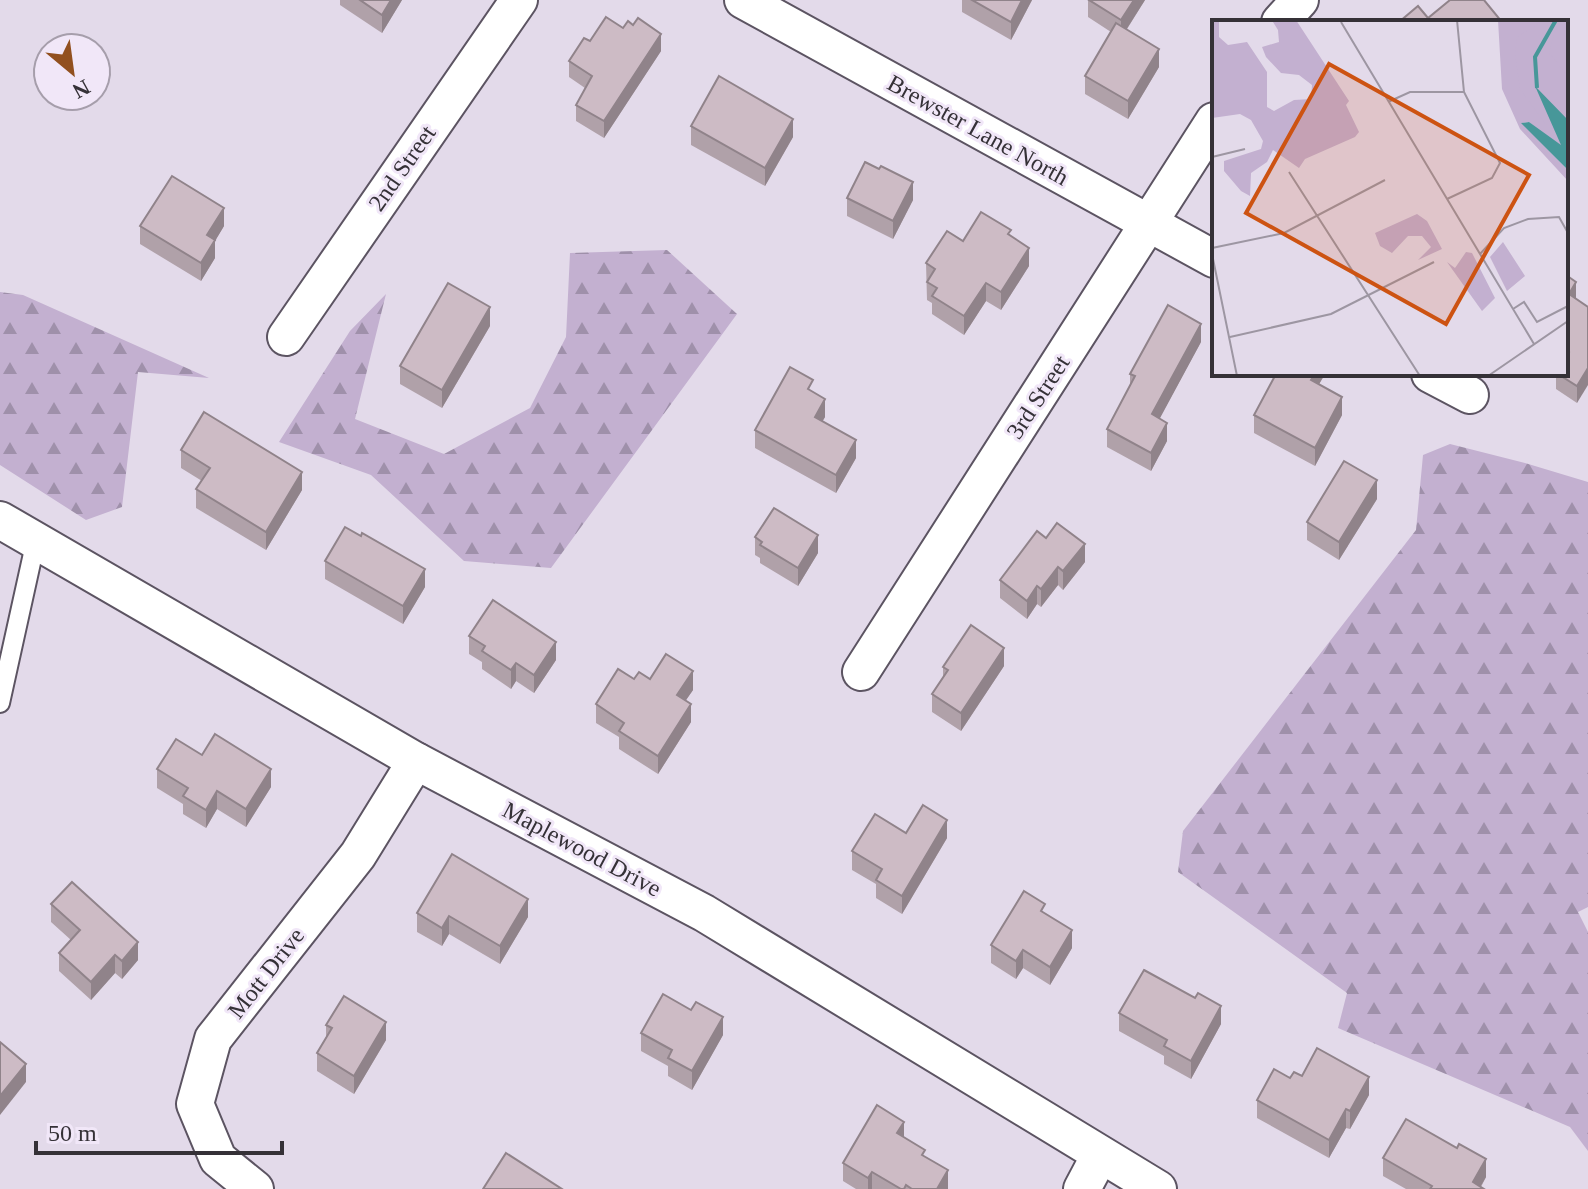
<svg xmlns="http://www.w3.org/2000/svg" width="1588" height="1189" viewBox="0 0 1588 1189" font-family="'Times New Roman',serif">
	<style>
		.forest { fill: url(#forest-firs) }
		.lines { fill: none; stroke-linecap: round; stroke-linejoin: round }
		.service-casing { stroke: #5c5462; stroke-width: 22 }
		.minor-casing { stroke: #5c5462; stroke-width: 40 }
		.service { stroke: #fff; stroke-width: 18 }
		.minor { stroke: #fff; stroke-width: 36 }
		.wall { fill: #b0a1a9 }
		.shaded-wall { fill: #90838a }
		.building { fill: #cdbbc5; stroke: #90838a; stroke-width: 2 }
		.labels { text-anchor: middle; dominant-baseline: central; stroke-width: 6; stroke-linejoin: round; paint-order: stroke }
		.street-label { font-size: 24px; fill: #353137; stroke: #f1e7f8 }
		.inset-river { fill: none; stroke: #479799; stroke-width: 4 }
		.inset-road { fill: none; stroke: #9d96a2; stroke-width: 2 }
		.view { fill: #cd5312; fill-opacity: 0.15; stroke: #cd5312; stroke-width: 4 }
		.inset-edge { fill: none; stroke: #353137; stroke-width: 4 }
	</style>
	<defs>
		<pattern id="forest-firs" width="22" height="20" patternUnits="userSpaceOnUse" patternTransform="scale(2)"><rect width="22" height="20" fill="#c3b0d0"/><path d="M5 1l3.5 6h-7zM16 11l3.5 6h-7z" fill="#9f90aa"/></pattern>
	</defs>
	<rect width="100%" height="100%" fill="#e3daea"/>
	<!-- forest -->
	<g class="forest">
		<path d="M 667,250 L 737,314 L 551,568 L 464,561 L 371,475 L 279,442 L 350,331 L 386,294 L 355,419 L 444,454 L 530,408 L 566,337 L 570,253 Z"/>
		<path d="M 0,292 L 23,295 L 209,378 L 138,372 L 122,507 L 86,520 L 0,465 Z"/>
		<path d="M 1450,444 L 1525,463 L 1588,482 L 1588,907 L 1578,912 L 1588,932 L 1588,1151 L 1570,1127 L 1338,1028 L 1347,993 L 1178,872 L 1183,831 L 1416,530 L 1423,455 Z"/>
	</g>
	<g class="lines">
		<defs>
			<path id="service" d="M 0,703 L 36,540"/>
			<g id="minor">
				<path d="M 743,0 L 1214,259"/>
				<path d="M 1280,22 L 1300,0"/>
				<path d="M 286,337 L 519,0"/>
				<path d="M 1430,374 L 1470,395"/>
				<path d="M 0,520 L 416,761 L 704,913 L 1158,1189"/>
				<path d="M 861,672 L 1214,121"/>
				<path d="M 255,1189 L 218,1159 L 195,1104 L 213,1039 L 358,855 L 416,761"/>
				<path d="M 1082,1189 L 1100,1155"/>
			</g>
		</defs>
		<!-- service casing -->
		<use href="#service" class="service-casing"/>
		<!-- minor casing -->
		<use href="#minor" class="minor-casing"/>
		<!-- service -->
		<use href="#service" class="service"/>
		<!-- minor -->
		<use href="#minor" class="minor"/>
	</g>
	<!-- wall -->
	<g class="wall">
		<path d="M 340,0 L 402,0 L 382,33 L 340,5 Z"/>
		<path d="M 962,0 L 1032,0 L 1011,40 L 962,12 Z"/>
		<path d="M 1088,0 L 1145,0 L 1127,29 L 1159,67 L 1128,119 L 1085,94 L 1085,76 L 1111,32 L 1088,17 Z"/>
		<path d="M 623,28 L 661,51 L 604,138 L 576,121 L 576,105 L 585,88 L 569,77 L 569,61 L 590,41 Z"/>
		<path d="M 691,126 L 793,137 L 765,186 L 691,145 Z"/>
		<path d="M 847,198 L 913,200 L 893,239 L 847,216 Z"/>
		<path d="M 140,226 L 224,226 L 215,241 L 215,258 L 201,281 L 140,244 Z"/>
		<path d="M 1011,236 L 1029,266 L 1001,310 L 986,301 L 964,335 L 932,314 L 932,303 L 927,300 L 926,263 L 963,241 Z"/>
		<path d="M 1566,275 L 1576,299 L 1588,307 L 1577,403 L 1556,389 L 1556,374 L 1566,374 Z"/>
		<path d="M 490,326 L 442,408 L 400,384 L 400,366 Z"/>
		<path d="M 1201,342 L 1159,419 L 1167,441 L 1151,471 L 1107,447 L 1107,429 L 1130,386 L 1130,374 Z"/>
		<path d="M 1275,374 L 1325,374 L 1319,384 L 1342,415 L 1315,466 L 1254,433 L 1254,415 L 1275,376 Z"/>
		<path d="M 813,392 L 825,417 L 822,421 L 856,458 L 836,493 L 755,448 L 755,430 Z"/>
		<path d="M 181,450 L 302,490 L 266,550 L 196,508 L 196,489 L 202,481 L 181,468 Z"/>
		<path d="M 1377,499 L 1339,560 L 1307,540 L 1307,522 Z"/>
		<path d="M 755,537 L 818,553 L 798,586 L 760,563 L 760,558 L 755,555 Z"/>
		<path d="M 325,561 L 425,587 L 403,624 L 325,579 Z"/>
		<path d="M 1085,562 L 1063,590 L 1058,585 L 1041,607 L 1037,604 L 1027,619 L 1000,598 L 1000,580 Z"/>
		<path d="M 469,636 L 556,660 L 534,693 L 516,681 L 511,689 L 482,669 L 482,662 L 469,654 Z"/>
		<path d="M 1004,666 L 961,731 L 932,712 L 932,694 L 943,678 L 943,667 Z"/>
		<path d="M 634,679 L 650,679 L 693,690 L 686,700 L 691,722 L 658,774 L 619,749 L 619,737 L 596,723 L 596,704 Z"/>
		<path d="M 202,755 L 271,787 L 246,827 L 217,809 L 206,828 L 183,814 L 183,804 L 157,788 L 157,769 Z"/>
		<path d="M 906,833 L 947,838 L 902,914 L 876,898 L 876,884 L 852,870 L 852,851 Z"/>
		<path d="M 51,904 L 138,960 L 122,979 L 115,973 L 91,1000 L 59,971 L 59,953 L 71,940 L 51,922 Z"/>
		<path d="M 417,913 L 528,917 L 500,964 L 449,934 L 442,946 L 417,932 Z"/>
		<path d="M 1045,914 L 1072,948 L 1050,985 L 1023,968 L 1016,979 L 991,963 L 991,945 Z"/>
		<path d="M 1119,1013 L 1221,1024 L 1191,1079 L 1164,1064 L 1164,1056 L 1119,1031 Z"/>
		<path d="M 326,1025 L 386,1040 L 354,1094 L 317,1071 L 317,1053 L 326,1037 Z"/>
		<path d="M 641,1033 L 723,1035 L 692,1090 L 668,1076 L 668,1066 L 641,1051 Z"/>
		<path d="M 1302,1076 L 1369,1095 L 1350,1129 L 1346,1128 L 1329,1158 L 1257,1118 L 1257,1100 L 1290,1078 Z"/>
		<path d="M 904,1137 L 925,1157 L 948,1170 L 948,1189 L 856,1189 L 843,1181 L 843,1163 Z"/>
		<path d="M 1383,1158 L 1486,1177 L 1481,1187 L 1484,1189 L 1406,1189 L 1383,1176 Z"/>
	</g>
	<!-- shaded-wall -->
	<g class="shaded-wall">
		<path d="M 391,0 L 402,0 L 382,33 L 382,15 Z"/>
		<path d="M 1022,0 L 1032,0 L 1011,40 L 1011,22 Z"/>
		<path d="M 1134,0 L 1145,0 L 1121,38 L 1121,20 Z"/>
		<path d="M 661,34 L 661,51 L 604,138 L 604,121 Z"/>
		<path d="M 1159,49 L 1159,67 L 1128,119 L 1128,101 Z"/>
		<path d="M 793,119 L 793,137 L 765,186 L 765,168 Z"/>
		<path d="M 913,182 L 913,200 L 893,239 L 893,221 Z"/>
		<path d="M 224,208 L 224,226 L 215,241 L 215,258 L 201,281 L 201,263 L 207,235 Z"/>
		<path d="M 1029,248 L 1029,266 L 1001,310 L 1001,292 Z"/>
		<path d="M 1576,282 L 1576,300 L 1569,294 Z"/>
		<path d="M 986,283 L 986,301 L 964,335 L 964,316 Z"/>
		<path d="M 490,307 L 490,326 L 442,408 L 442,390 Z"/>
		<path d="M 1201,324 L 1201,342 L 1152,433 L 1152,414 Z"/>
		<path d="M 1588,368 L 1588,385 L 1577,403 L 1577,386 Z"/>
		<path d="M 1315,374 L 1325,374 L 1311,398 L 1311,380 Z"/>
		<path d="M 1342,397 L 1342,415 L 1315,466 L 1315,448 Z"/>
		<path d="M 825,399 L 825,417 L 815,435 L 815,417 Z"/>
		<path d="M 1167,423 L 1167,441 L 1151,471 L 1151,453 Z"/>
		<path d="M 856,440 L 856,458 L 836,493 L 836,475 Z"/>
		<path d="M 302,472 L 302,490 L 266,550 L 266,532 Z"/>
		<path d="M 1377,480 L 1377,499 L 1339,560 L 1339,542 Z"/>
		<path d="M 818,535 L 818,553 L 798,586 L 798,568 Z"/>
		<path d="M 1085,544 L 1085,562 L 1063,590 L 1063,571 Z"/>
		<path d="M 1058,567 L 1058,585 L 1041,607 L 1041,589 Z"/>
		<path d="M 425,569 L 425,587 L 403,624 L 403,606 Z"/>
		<path d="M 1037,586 L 1037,604 L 1027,619 L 1027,601 Z"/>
		<path d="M 556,642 L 556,660 L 534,693 L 534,675 Z"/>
		<path d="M 1004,648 L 1004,666 L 961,731 L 961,713 Z"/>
		<path d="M 516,663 L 516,681 L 511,689 L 511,670 Z"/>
		<path d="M 693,671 L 693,690 L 677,713 L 677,695 Z"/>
		<path d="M 691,704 L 691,722 L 658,774 L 658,756 Z"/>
		<path d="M 271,769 L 271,787 L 246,827 L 246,809 Z"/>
		<path d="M 217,791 L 217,809 L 206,828 L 206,810 Z"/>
		<path d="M 947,820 L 947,838 L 902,914 L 902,896 Z"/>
		<path d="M 528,899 L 528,917 L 500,964 L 500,946 Z"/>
		<path d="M 449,916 L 449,934 L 442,946 L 442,928 Z"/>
		<path d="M 1072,930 L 1072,948 L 1050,985 L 1050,967 Z"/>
		<path d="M 138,942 L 138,960 L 122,979 L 122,961 Z"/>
		<path d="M 1023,950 L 1023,968 L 1016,979 L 1016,961 Z"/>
		<path d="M 115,955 L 115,973 L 91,1000 L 91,982 Z"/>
		<path d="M 1221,1006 L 1221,1024 L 1191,1079 L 1191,1061 Z"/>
		<path d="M 723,1017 L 723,1035 L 692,1090 L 692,1071 Z"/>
		<path d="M 386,1022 L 386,1040 L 354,1094 L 354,1076 Z"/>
		<path d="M 26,1064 L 26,1082 L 0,1115 L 0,1096 Z"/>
		<path d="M 1369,1077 L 1369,1095 L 1350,1129 L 1350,1111 Z"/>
		<path d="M 1346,1109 L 1346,1128 L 1329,1158 L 1329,1140 Z"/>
		<path d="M 904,1122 L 904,1140 L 897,1133 Z"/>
		<path d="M 1486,1159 L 1486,1177 L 1479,1189 L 1473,1182 Z"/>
		<path d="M 948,1170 L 948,1189 L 937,1189 Z"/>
		<path d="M 872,1172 L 872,1189 L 868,1189 L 868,1178 Z"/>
	</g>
	<!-- building -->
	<g class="building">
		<path d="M 360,0 L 391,0 L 382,15 Z"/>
		<path d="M 972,0 L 1022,0 L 1011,22 Z"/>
		<path d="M 1089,0 L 1134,0 L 1121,20 Z"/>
		<path d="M 1450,0 L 1484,0 L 1502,22 L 1399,22 L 1418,6 L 1428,18 Z"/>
		<path d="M 606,17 L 623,28 L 628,21 L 633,25 L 638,18 L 661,34 L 604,121 L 576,105 L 592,76 L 569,61 L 584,38 L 590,41 Z"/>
		<path d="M 1116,23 L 1159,49 L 1128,101 L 1085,76 Z"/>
		<path d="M 719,76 L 793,119 L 765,168 L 691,126 Z"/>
		<path d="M 865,162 L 879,169 L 881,166 L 913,182 L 893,221 L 847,198 Z"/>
		<path d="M 172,176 L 224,208 L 207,235 L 215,240 L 201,263 L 140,226 Z"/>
		<path d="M 981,212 L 1011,230 L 1008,234 L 1029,248 L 1001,292 L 986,283 L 964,316 L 932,296 L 937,288 L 927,282 L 935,269 L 926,263 L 947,231 L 963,241 Z"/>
		<path d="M 1566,275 L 1576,282 L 1569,294 L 1588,307 L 1588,368 L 1577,386 L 1558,374 L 1566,374 L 1566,356 L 1569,352 L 1566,349 Z"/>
		<path d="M 448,283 L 490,307 L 442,390 L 400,366 Z"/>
		<path d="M 1168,305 L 1201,324 L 1152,414 L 1167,423 L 1151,453 L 1107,429 L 1135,376 L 1130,374 Z"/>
		<path d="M 790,367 L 813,380 L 808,389 L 825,399 L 815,417 L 856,440 L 836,475 L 755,430 Z"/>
		<path d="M 1276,374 L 1315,374 L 1311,380 L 1342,397 L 1315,448 L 1254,415 Z"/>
		<path d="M 204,412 L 302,472 L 266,532 L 196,489 L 210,468 L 181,450 Z"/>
		<path d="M 1344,461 L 1377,480 L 1339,542 L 1307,522 Z"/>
		<path d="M 774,508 L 818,535 L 798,568 L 760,545 L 762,542 L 755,537 Z"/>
		<path d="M 1057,523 L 1085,544 L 1063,571 L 1058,567 L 1041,589 L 1037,586 L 1027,601 L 1000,580 L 1037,531 L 1046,538 Z"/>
		<path d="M 345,527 L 361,536 L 362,533 L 425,569 L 403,606 L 325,561 Z"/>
		<path d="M 493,600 L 556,642 L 534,675 L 516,663 L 511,670 L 482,651 L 485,646 L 469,636 Z"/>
		<path d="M 971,625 L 1004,648 L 961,713 L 932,694 L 948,670 L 943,667 Z"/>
		<path d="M 666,654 L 693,671 L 677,695 L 691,704 L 658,756 L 619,731 L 624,723 L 596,704 L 618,669 L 634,679 L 639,672 L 650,679 Z"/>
		<path d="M 215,734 L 271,769 L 246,809 L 217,791 L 206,810 L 183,796 L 188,788 L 157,769 L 176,739 L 202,755 Z"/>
		<path d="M 923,805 L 947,820 L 902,896 L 876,880 L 882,869 L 852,851 L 875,814 L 906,833 Z"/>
		<path d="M 452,854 L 528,899 L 500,946 L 449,916 L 442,928 L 417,913 Z"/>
		<path d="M 72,882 L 138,942 L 122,961 L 115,955 L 91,982 L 59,953 L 80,930 L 51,904 Z"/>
		<path d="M 1024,891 L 1045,904 L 1041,911 L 1072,930 L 1050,967 L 1023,950 L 1016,961 L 991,945 Z"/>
		<path d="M 1144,970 L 1195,998 L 1198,993 L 1221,1006 L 1191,1061 L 1164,1046 L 1167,1040 L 1119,1013 Z"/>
		<path d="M 663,994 L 691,1010 L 696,1002 L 723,1017 L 692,1071 L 668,1058 L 672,1050 L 641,1033 Z"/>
		<path d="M 344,996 L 386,1022 L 354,1076 L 317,1053 L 332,1028 L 326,1025 Z"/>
		<path d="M 0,1042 L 26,1064 L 0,1096 Z"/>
		<path d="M 1317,1048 L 1369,1077 L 1350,1111 L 1346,1109 L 1329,1140 L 1257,1100 L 1274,1069 L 1290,1078 L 1294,1072 L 1302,1076 Z"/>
		<path d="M 877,1105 L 904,1122 L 897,1133 L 925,1150 L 922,1155 L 948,1170 L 937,1189 L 912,1189 L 906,1185 L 904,1189 L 901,1189 L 872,1172 L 868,1178 L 843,1163 Z"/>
		<path d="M 1406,1119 L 1457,1148 L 1459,1144 L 1486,1159 L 1473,1182 L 1484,1189 L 1430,1189 L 1432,1186 L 1383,1158 Z"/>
		<path d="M 506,1153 L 562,1189 L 483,1189 Z"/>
	</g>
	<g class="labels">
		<!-- street labels -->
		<g class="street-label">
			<text transform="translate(978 130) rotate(29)">Brewster Lane North</text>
			<text transform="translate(402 168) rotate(-55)">2nd Street</text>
			<text transform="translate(1038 397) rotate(-57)">3rd Street</text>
			<text transform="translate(582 849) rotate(28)">Maplewood Drive</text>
			<text transform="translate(266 973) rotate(-52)">Mott Drive</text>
		</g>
	</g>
	<!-- overview -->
	<g transform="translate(1212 20)">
		<rect width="356" height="356" fill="#e3daea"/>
		<path d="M 0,0 L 7,0 L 7,17 L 16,25 L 35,22 L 55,52 L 55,87 L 62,91 L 82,80 L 99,79 L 100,65 L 87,55 L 69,53 L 54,37 L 50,27 L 67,22 L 66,10 L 61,2 L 42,0 L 84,0 L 137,81 L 134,85 L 147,112 L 143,117 L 93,139 L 87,148 L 61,130 L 55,142 L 39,153 L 38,176 L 29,171 L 12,151 L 12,141 L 49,129 L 51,121 L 39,100 L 28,94 L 0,98 ZM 286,0 L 356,0 L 356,100 L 348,113 L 349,125 L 346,128 L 317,102 L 310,103 L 356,150 L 356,161 L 308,109 L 290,69 ZM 205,194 L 215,201 L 230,229 L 206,240 L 219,227 L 210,216 L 196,216 L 180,233 L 168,226 L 163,213 ZM 291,222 L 313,256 L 295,271 L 278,237 ZM 254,232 L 260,233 L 283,278 L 270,291 L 235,242 L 243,248 Z" fill="#c3b0d0"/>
		<path d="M 332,0 L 346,0 L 337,33 L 356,56 L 356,100 L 326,70 L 348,113 L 335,106 L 308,69 L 303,34 L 305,17 Z" fill="#c3b0d0"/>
		<path d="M 323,66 L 356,100 L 356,150 L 309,103 L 317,102 L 349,125 Z" fill="#479799"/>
		<path class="inset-river" d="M 325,68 L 323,37 L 344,0"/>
		<path class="inset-road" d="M 129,2 L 322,324M 176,82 L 198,72 L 252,72M 0,137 L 33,129M 77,152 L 208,356M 235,179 L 280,158 L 288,143 L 252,72 L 245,0M 0,228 L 72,213 L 173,160M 0,234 L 25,356M 268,234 L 292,208 L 316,199 L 347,197 L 356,213M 301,289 L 312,282 L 325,302 L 356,286M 18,317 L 119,294 L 222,242M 276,356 L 356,301"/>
		<path class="view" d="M 117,44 L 317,155 L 234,304 L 34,193 Z"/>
		<rect width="356" height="356" class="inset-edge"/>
	</g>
	<!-- north arrow -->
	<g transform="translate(72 72) rotate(151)"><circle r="38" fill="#f1e7f8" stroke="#a69eab" stroke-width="2"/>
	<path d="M0-6L14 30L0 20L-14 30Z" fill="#92501f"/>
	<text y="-12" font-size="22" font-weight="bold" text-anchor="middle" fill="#353137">N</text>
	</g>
	<!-- scale -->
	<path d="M36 1141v12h246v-12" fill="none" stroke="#353137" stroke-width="4"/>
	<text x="48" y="1141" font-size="24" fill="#353137" stroke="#f1e7f8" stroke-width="6" paint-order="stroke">50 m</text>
</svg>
